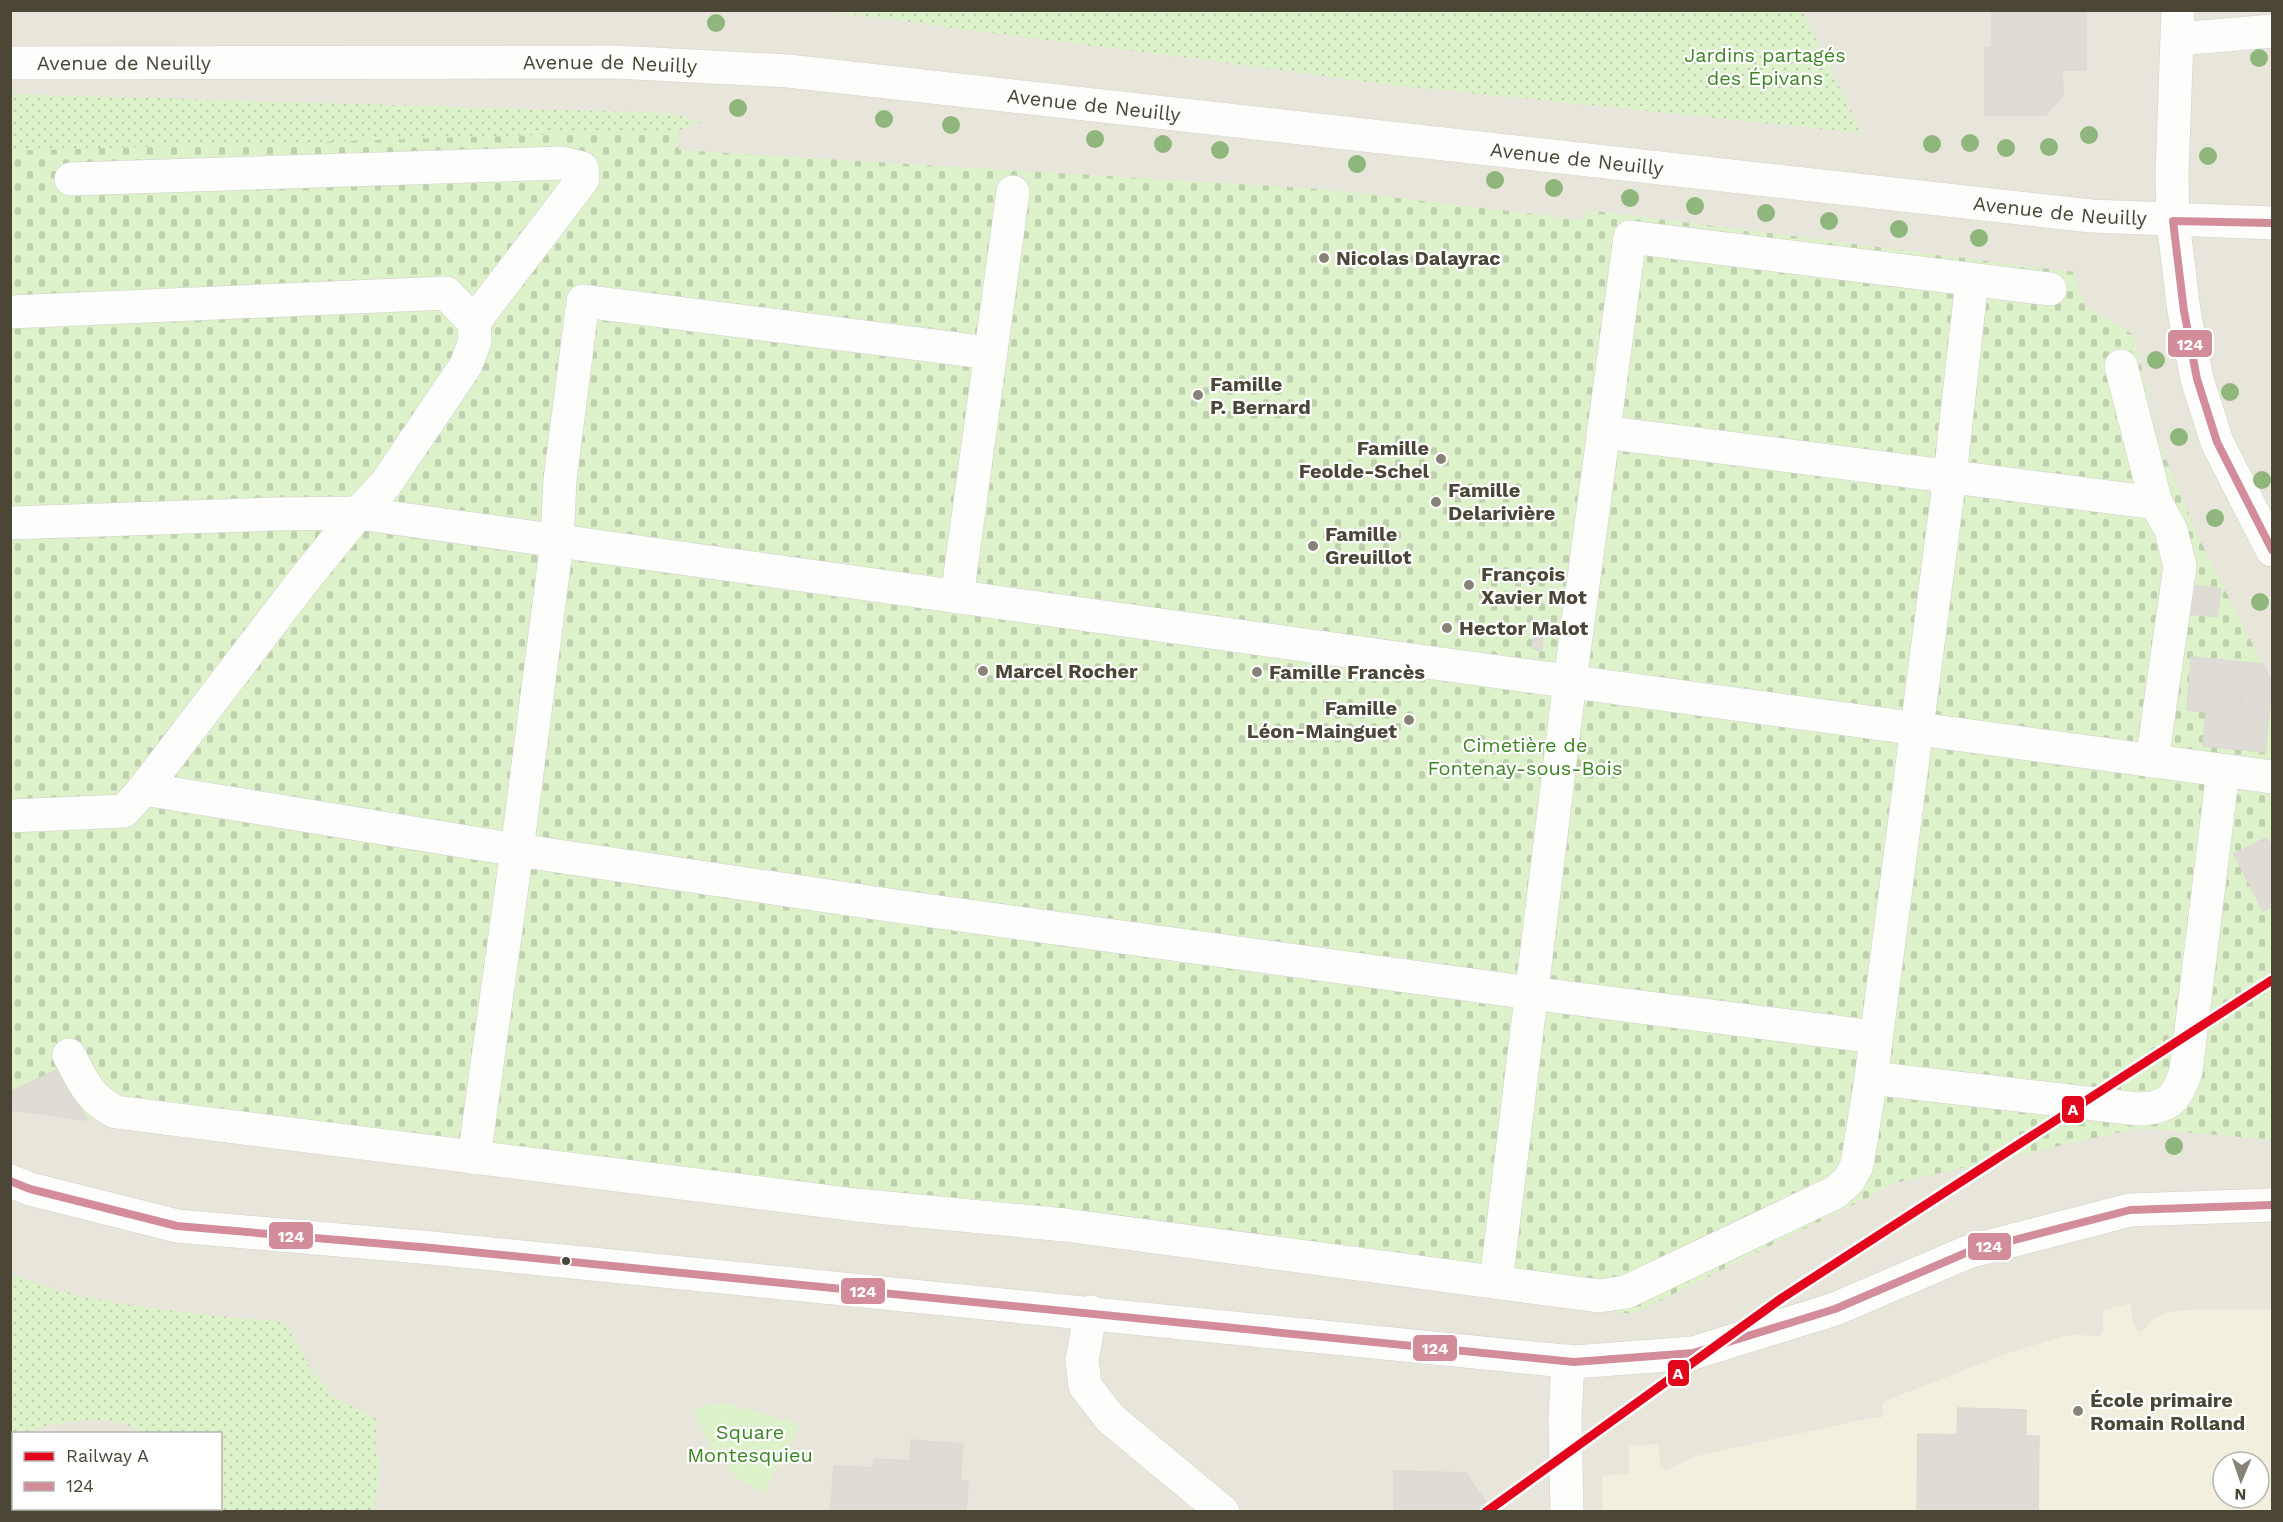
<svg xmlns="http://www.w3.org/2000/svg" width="2283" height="1522" viewBox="0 0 2283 1522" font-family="'Work Sans',sans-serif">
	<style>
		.residential { fill: #e8e5da; fill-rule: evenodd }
		.education { fill: #f2efdf; fill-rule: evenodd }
		.grass { fill: url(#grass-dots) }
		.cemetery { fill: url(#cemetery-stones) }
		.park { fill: #ddf1cb }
		.building { fill: #dedcd5; stroke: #dcdad2; stroke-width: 1.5 }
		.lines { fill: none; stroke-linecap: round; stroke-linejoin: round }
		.minor-casing { stroke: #d2d0ca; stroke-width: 34 }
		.minor { stroke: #fdfdfc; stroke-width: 33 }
		.bus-1-casing { stroke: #fff; stroke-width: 12 }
		.bus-1 { stroke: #d38d9a; stroke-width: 8 }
		.rail-1-casing { stroke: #fff; stroke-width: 14 }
		.rail-1 { stroke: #e3051c; stroke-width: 9 }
		.tree { fill: #8fb77d }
		.poi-dot { fill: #878377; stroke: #fff; stroke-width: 2 }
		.bus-dot { fill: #4c4637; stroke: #fff; stroke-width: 2 }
		.labels { text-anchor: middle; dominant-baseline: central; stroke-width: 4.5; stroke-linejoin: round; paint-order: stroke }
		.park-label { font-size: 20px; fill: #3d8622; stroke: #fff }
		.street-label { font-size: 20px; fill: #4c4637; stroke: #fff }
		.poi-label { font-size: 20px; font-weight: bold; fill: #4c4637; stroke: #fff; text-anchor: start }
		.line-badge { stroke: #fff; stroke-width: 2 }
		.badge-label { font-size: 16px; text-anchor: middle; font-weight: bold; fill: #fff }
	</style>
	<defs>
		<pattern id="grass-dots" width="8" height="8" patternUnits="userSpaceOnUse" patternTransform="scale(1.5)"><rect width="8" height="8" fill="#ddf1cb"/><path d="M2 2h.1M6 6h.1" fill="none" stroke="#bfd0af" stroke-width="1.8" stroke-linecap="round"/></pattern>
		<pattern id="cemetery-stones" width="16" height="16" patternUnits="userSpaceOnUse" patternTransform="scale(1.5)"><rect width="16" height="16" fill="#ddf1cb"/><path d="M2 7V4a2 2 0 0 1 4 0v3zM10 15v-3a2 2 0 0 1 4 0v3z" fill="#bfd0af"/></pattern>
	</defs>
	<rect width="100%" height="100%" fill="#f4f3ed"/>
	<!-- residential -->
	<path class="residential" d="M 10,11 L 2272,11 L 2272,1511 L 11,1511 ZM 14,1434 L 220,1434 L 220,1508 L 14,1508 ZM 2223,1462 L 2259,1462 L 2259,1498 L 2223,1498 Z"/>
	<!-- education -->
	<path class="education" d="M 2131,1303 L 2133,1322 L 2138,1331 L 2143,1331 L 2154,1318 L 2166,1313 L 2187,1310 L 2272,1309 L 2272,1511 L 1602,1512 L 1602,1476 L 1626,1474 L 1629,1472 L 1629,1446 L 1659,1444 L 1660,1466 L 1666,1470 L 1697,1456 L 1866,1419 L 1883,1417 L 1882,1405 L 1885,1401 L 2002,1355 L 2064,1336 L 2080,1335 L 2100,1337 L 2103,1331 L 2103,1310 ZM 2223,1462 L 2259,1462 L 2259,1498 L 2223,1498 Z"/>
	<!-- grass -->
	<g class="grass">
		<path d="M 826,11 L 1802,11 L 1862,133 L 1394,85 Z"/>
		<path d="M 10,94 L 667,113 L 681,115 L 701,122 L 678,131 L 11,151 Z"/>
		<path d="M 10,1274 C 100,1308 190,1313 284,1322 L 310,1367 L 334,1397 L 378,1420 L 375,1441 L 379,1458 L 378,1495 L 371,1511 L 193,1511 L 192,1509 L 220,1508 L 220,1434 L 145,1433 L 120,1423 L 99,1420 L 71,1421 L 11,1435 Z"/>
	</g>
	<!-- cemetery -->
	<path class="cemetery" d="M 678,131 L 679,150 L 1320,189 L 1585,220 L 1587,210 L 2074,272 L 2079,293 L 2089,308 L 2135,336 L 2156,435 L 2197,534 L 2272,683 L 2272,1140 L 2139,1128 L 1899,1182 L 1633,1314 L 11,1109 L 10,151 Z"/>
	<!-- park -->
	<path class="park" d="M 724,1403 L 800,1424 L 764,1494 L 736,1477 L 715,1455 L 692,1408 Z"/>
	<!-- building -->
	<g class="building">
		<path d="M 2093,10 L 2086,11 L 2086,70 L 2062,70 L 2063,95 L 2057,102 L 1985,103 L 1985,48 L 1992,47 L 1992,11 L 1985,10 Z"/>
		<path d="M 2057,102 L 2045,115 L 1985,115 L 1985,103 Z"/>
		<path d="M 2190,585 L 2221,589 L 2217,617 L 2209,616 L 2209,610 L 2187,608 Z"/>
		<path d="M 2187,608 L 2209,610 L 2209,616 L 2187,614 Z"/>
		<path d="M 1533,638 L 1543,638 L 1542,649 L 1539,650 L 1532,648 Z"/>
		<path d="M 2191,657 L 2263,664 L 2272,683 L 2272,692 L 2242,689 L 2240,715 L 2187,710 Z"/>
		<path d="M 2242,689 L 2271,692 L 2265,752 L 2203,746 L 2206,712 L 2240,715 Z"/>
		<path d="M 2266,838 L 2272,846 L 2272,906 L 2263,911 L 2234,854 Z"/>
		<path d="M 59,1069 L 87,1120 L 13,1110 L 10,1105 L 10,1092 Z"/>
		<path d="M 1958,1408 L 2026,1410 L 2026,1436 L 2039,1436 L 2038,1512 L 1917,1512 L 1918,1434 L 1957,1435 Z"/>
		<path d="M 911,1440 L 963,1444 L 960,1481 L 968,1481 L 966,1512 L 831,1510 L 834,1466 L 873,1468 L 874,1459 L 910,1461 Z"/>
		<path d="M 1394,1471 L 1466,1473 L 1492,1512 L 1394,1512 Z"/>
		<path d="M 10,1475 L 14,1475 L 14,1508 L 104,1508 L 103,1512 L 10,1512 Z"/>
	</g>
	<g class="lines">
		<defs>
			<g id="minor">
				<path d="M 2178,10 L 2172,174 L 2173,221 L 2184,311 L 2197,379 L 2217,442 L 2272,550"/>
				<path d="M 2178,39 L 2272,31"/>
				<path id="s1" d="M 10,63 L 616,62 L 788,71 L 2091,216 L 2272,223"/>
				<path d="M 71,179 L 562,163 L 582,168 L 583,179 L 474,322"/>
				<path d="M 10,312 L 446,293 L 474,322 L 475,341 L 466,365 L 385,485 L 358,513 L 303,581 L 144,789 L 124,811 L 10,816"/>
				<path d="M 2121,366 L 2156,503 L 2171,530 L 2180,566 L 2152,761"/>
				<path d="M 1603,432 L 2156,503"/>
				<path d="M 10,523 L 275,514 L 358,513 L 1397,658 L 2272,777"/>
				<path d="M 957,597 L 1013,192"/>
				<path d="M 144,789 L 517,850 L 895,906 L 1531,993 L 1875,1037"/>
				<path d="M 69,1055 C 83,1081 88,1098 116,1112 L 856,1205 L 1065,1225 L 1599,1296 L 1626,1292 L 1836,1192 L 1849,1180 L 1857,1165 L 1871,1078 L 1950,476 L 1972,280"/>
				<path d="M 1871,1078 L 2138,1109 C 2169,1108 2176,1100 2186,1071 L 2223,771"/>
				<path d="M 474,1158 L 517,850 L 557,542 L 560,480 L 583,301 L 990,353"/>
				<path d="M 10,1181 L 30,1189 L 177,1226 L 432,1248 L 1574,1362 L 1693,1353 L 1835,1309 L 1968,1252 L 2130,1210 L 2272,1205"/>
				<path d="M 1496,1282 L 1570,681 L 1630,237 L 2050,289"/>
				<path d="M 1091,1312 L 1082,1360 L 1085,1386 L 1111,1419 L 1223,1512"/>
				<path d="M 1567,1512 L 1565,1418 L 1568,1361"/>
			</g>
		</defs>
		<!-- minor casing -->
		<use href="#minor" class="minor-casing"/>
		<!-- minor -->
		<use href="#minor" class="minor"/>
		<defs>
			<g id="bus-1">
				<path d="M 2272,223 L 2173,221 L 2184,311 L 2197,379 L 2217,442 L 2272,550"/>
				<path d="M 10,1181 L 30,1189 L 177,1226 L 432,1248 L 1574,1362 L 1693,1353 L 1835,1309 L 1968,1252 L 2130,1210 L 2272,1205"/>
			</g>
		</defs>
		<!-- bus-1 casing -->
		<use href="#bus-1" class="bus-1-casing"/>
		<!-- bus-1 -->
		<use href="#bus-1" class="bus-1"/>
		<defs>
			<path id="rail-1" d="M 1486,1512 L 1782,1298 L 2272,980"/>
		</defs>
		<!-- rail-1 casing -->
		<use href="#rail-1" class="rail-1-casing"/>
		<!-- rail-1 -->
		<use href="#rail-1" class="rail-1"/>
	</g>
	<!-- trees -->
	<g class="tree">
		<circle cx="716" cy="23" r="9"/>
		<circle cx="2259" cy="58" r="9"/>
		<circle cx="738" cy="108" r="9"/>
		<circle cx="884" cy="119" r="9"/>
		<circle cx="951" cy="125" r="9"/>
		<circle cx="2089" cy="135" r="9"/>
		<circle cx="1095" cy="139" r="9"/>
		<circle cx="1970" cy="143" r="9"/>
		<circle cx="1163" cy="144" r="9"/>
		<circle cx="1932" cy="144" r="9"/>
		<circle cx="2049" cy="147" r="9"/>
		<circle cx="2006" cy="148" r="9"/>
		<circle cx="1220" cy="150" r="9"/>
		<circle cx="2208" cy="156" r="9"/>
		<circle cx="1357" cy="164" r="9"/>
		<circle cx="1495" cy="180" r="9"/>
		<circle cx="1554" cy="188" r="9"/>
		<circle cx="1630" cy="198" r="9"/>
		<circle cx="1695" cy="206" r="9"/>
		<circle cx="1766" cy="213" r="9"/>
		<circle cx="1829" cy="221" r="9"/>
		<circle cx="1899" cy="229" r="9"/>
		<circle cx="1979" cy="238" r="9"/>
		<circle cx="2156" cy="360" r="9"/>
		<circle cx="2230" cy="392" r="9"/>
		<circle cx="2179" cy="437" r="9"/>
		<circle cx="2262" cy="480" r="9"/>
		<circle cx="2215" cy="518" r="9"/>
		<circle cx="2260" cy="602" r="9"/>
		<circle cx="2174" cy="1146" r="9"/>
	</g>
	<!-- markers -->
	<g class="poi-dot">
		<circle cx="1324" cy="258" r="6"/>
		<circle cx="1198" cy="395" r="6"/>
		<circle cx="1441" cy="459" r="6"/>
		<circle cx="1436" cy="502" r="6"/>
		<circle cx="1313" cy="546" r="6"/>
		<circle cx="1469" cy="585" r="6"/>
		<circle cx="1447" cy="628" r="6"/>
		<circle cx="983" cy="671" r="6"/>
		<circle cx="1257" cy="672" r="6"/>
		<circle cx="1409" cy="720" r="6"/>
		<circle cx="2078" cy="1411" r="6"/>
	</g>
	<circle class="bus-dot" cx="566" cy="1261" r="5"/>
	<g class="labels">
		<!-- park labels -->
		<g class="park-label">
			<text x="1765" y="55">Jardins partagés<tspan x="1765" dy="23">des Épivans</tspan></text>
			<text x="1525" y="745">Cimetière de<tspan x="1525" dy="23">Fontenay-sous-Bois</tspan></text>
			<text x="750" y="1432">Square<tspan x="750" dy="23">Montesquieu</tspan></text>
		</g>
		<!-- street labels -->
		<g class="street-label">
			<text stroke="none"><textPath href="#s1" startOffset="114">Avenue de Neuilly</textPath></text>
			<text stroke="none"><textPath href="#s1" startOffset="600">Avenue de Neuilly</textPath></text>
			<text stroke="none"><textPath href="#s1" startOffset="1086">Avenue de Neuilly</textPath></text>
			<text stroke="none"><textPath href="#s1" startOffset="1572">Avenue de Neuilly</textPath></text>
			<text stroke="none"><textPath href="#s1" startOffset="2058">Avenue de Neuilly</textPath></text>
		</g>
		<!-- poi labels -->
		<g class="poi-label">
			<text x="1336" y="258">Nicolas Dalayrac</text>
			<text x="1210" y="384">Famille<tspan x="1210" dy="23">P. Bernard</tspan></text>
			<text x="1429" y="448" text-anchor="end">Famille<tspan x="1429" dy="23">Feolde-Schel</tspan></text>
			<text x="1448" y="490">Famille<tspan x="1448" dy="23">Delarivière</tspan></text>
			<text x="1325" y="534">Famille<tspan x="1325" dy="23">Greuillot</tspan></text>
			<text x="1481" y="574">François<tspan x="1481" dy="23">Xavier Mot</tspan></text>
			<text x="1459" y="628">Hector Malot</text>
			<text x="995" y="671">Marcel Rocher</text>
			<text x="1269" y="672">Famille Francès</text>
			<text x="1397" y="708" text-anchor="end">Famille<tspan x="1397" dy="23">Léon-Mainguet</tspan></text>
			<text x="2090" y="1400">École primaire<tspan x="2090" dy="23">Romain Rolland</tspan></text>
		</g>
	</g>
	<g class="line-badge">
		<rect x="2167" y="329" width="46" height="29" rx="6" fill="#d38d9a"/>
		<rect x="2061" y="1095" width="24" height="29" rx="6" fill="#e3051c"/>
		<rect x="268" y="1221" width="46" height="29" rx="6" fill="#d38d9a"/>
		<rect x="1967" y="1232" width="45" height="29" rx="6" fill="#d38d9a"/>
		<rect x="840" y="1277" width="46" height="28" rx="6" fill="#d38d9a"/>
		<rect x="1412" y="1334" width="46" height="28" rx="6" fill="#d38d9a"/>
		<rect x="1667" y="1359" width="23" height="28" rx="6" fill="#e3051c"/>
	</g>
	<g class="badge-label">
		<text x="2190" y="350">124</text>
		<text x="2073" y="1115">A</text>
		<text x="291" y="1242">124</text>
		<text x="1989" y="1252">124</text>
		<text x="863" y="1297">124</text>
		<text x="1435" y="1354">124</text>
		<text x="1678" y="1379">A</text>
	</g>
	<!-- border -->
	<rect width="2283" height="1522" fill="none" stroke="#4c4637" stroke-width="24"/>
	<!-- legend -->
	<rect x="12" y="1432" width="210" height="78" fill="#ffffff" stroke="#b7b5af" stroke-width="1.5"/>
	<rect x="24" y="1452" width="30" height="9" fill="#e3051c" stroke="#b7b5af" stroke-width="1.5"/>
	<text x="66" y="1462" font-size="18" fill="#4c4637">Railway A</text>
	<rect x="24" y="1482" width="30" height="9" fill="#d38d9a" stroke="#b7b5af" stroke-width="1.5"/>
	<text x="66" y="1492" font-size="18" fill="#4c4637">124</text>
	<!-- north arrow -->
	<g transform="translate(2241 1480) rotate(182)"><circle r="28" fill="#ffffff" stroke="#b7b5af" stroke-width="1.5"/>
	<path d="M0-4.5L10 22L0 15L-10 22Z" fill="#878377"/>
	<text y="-9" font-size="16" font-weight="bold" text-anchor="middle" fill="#4c4637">N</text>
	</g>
</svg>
